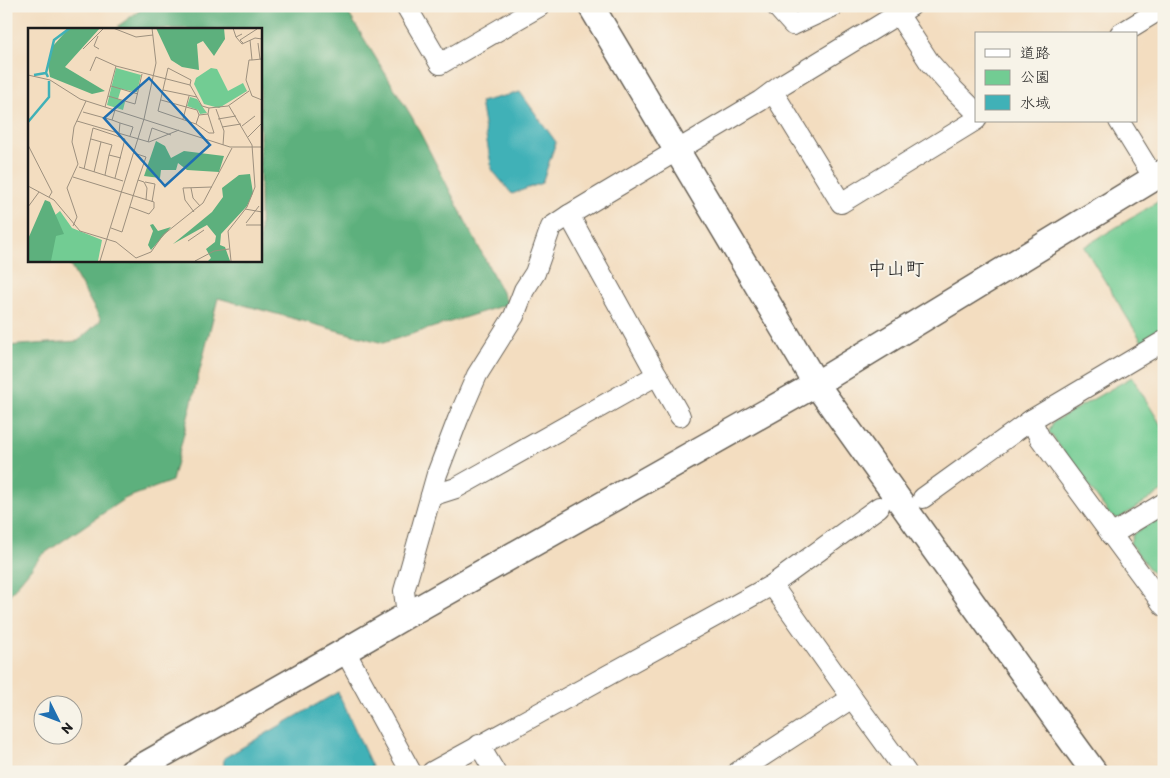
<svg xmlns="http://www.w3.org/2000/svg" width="1170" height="778" viewBox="0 0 1170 778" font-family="Itim,'Klee One',sans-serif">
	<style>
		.green { fill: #72cc93; stroke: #477458 }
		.forest { fill: #5db07d; stroke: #3c664c }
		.water { fill: #40b1b7; stroke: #2e666a }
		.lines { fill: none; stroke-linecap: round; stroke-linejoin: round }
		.minor-casing { stroke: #676055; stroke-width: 22 }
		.tertiary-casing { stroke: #676055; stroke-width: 28 }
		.minor { stroke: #fff; stroke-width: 20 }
		.tertiary { stroke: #fff; stroke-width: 25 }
		.labels { text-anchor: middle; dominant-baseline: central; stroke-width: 4; stroke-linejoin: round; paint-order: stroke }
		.quarter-label { font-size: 19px; fill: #1c1c1c; stroke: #f7f3e8 }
		.inset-river { fill: none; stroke: #40b1b7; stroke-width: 2.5 }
		.inset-road { fill: none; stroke: #9d907e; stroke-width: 1 }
		.view { fill: #1f6fb2; fill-opacity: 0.15; stroke: #1f6fb2; stroke-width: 2.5 }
		.inset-edge { fill: none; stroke: #1c1c1c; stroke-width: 2.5 }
	</style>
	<rect width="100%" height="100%" fill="#f7f3e8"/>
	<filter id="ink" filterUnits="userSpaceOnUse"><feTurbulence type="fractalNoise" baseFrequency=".02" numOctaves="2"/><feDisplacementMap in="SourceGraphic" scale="10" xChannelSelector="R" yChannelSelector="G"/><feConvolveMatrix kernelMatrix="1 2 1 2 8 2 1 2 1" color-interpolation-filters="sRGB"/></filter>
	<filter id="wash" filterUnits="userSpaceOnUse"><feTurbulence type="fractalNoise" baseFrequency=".0096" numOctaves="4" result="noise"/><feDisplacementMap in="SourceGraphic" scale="20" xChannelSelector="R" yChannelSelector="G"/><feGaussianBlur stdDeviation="1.12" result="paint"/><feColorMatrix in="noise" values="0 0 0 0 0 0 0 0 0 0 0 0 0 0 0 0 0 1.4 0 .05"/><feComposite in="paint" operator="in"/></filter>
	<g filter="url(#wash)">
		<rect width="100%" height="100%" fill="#f3ddc0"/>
		<!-- green -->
		<g class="green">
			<path d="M 1164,198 L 1164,333 L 1144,345 L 1084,247 Z"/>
			<path d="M 1132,377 L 1164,430 L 1164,490 L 1118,519 L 1110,515 L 1049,432 L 1053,422 Z"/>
			<path d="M 1164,515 L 1164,589 L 1130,543 L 1133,534 Z"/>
		</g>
		<!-- forest -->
		<path class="forest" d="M 146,6 L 344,6 L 412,117 L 508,304 L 383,343 L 218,298 L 172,481 L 124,499 L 42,555 L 6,599 L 6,346 L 78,341 L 101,320 L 67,260 L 260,260 L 260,29 L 120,29 L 118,26 Z"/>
		<!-- water -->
		<g class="water">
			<path d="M 520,92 L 556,142 L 542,183 L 512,194 L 492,170 L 480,102 Z"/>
			<path d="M 338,692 L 374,771 L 223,772 L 224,758 Z"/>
		</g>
	</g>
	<g filter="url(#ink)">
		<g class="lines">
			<defs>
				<g id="minor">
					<path d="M 406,6 L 440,64 L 540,6"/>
					<path d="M 776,6 L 793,25 L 834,6"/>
					<path d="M 898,14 L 930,63 L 953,89 L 976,112"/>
					<path d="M 1120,34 L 1164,7"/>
					<path d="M 773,92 L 841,203 L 976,120"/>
					<path d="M 1119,121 L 1154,178"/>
					<path d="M 1164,341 L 1031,420 L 1040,438 L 1164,606"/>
					<path d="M 657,375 L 680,416"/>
					<path d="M 431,496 L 456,488 L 657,375 L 569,215"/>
					<path d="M 923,498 L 1031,420"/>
					<path d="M 1111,535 L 1164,503"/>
					<path d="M 772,585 L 879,507"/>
					<path d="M 407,615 L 404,591 L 437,474 L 458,419 L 477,375 L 514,316 L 524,290 L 535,273 L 551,227 L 569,215 L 760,101 L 783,84 L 911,6"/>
					<path d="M 345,651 L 411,772"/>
					<path d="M 479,745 L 495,772"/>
					<path d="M 432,772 L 772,585 L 852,698 L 906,772"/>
					<path d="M 738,772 L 852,698"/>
				</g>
				<g id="tertiary">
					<path d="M 591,6 L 816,384 L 1067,735 L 1094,772"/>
					<path d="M 132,772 L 345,651 L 407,615 L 816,384 L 1164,172"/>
				</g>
			</defs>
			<!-- minor casing -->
			<use href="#minor" class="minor-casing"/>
			<!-- tertiary casing -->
			<use href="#tertiary" class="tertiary-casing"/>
			<!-- minor -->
			<use href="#minor" class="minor"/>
			<!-- tertiary -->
			<use href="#tertiary" class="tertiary"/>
		</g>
	</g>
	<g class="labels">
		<!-- quarter labels -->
		<g class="quarter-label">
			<text x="896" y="268">中山町</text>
		</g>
	</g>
	<!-- overview -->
	<g transform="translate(28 28)">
		<rect width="234" height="234" fill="#f3ddc0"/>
		<path d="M 88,40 L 113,47 L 109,64 L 93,61 L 90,71 L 97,74 L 95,82 L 79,77 ZM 183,40 L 189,41 L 200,63 L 215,55 L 219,63 L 191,80 L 176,76 L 166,56 L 168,50 ZM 162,69 L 169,71 L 179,85 L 172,86 L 170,82 L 159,78 ZM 32,183 L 44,200 L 74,212 L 70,233 L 9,233 L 26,188 Z" fill="#72cc93"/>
		<path d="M 41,0 L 72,0 L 37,39 L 77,63 L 64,66 L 22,49 L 20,37 L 25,18 ZM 128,0 L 196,0 L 197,11 L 186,28 L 175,13 L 169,16 L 171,42 L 154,39 L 143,32 ZM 128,113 L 137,118 L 143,130 L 156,123 L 196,128 L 191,144 L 159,142 L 150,135 L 148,142 L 133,142 L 132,150 L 116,148 ZM 222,146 L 225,165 L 219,178 L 193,206 L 192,217 L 197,219 L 202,233 L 180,233 L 183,230 L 178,221 L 187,214 L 188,208 L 179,197 L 145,216 L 184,184 L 195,169 L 194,160 L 211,147 ZM 17,172 L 22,174 L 36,206 L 28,208 L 23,233 L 0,233 L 0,211 ZM 125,196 L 130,203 L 143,199 L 123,222 L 120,217 L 125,203 L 122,197 Z" fill="#5db07d"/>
		<path class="inset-river" d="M 18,45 L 26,12 L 42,0M 6,47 L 18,45 L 20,49M 0,94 L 21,69 L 21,53"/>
		<path class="inset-road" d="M 85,0 L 108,9 L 125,7M 205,0 L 208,9 L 214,6M 70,8 L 66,18 L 71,21M 208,9 L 214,16 L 227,10 L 234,11M 222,12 L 224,32 L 234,31M 215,15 L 212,12 L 229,1M 230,15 L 232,31M 55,21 L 76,0M 224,32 L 221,32 L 218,52 L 224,68 L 234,72M 62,43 L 68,29 L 88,38 L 162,57M 0,47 L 22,52 L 52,71 L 202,119 L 234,119M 83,58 L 110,66M 135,62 L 169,69M 80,68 L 107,76 L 114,46M 133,72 L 169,82 L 171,87M 201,78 L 224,117 L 227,159 L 219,179 L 200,203 L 203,233M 77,79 L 88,38M 181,80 L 180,86 L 171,87 L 168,96 L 130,83 L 140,40 L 163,52 L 162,57 L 174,78 L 181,80 L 200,78 L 221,63M 188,81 L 196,103 L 195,117M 55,84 L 84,92 L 87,82M 155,91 L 161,68M 190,91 L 208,88M 84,92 L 92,95 L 91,105M 49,93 L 121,114 L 151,102M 92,95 L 105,99 L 102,108M 168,96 L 181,105 L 186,105 L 180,86M 214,98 L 227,88M 194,99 L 213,96M 220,109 L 234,95M 63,111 L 84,117 L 81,127 L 93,130M 120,114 L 124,100 L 143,107M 0,117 L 24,164 L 21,169M 106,125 L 118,129 L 110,152 L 116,154 L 119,160 L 118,172M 51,139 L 95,153M 56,141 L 65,100 L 86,107 L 97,111 L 87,150M 66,144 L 73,114M 77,147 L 81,127M 45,149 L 126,174 L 126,180 L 121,186 L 102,179M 117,154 L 127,156 L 124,174M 0,158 L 26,172 L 52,203 L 88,214 L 108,230 L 123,224 L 135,207 L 175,175 L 204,120M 163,160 L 165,170 L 172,178M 0,179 L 11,164M 217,181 L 234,184M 166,184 L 157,172 L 155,160 L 184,159M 218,195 L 231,178M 218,197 L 234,197M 45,198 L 49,189 L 39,160 L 50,136 L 44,114 L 46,99 L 58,73M 83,200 L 94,204 L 110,152M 160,213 L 176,202M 72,233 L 116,91 L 128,35 L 124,0M 167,233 L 186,223 L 201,221"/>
		<path class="view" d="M 121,50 L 182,117 L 137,158 L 76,90 Z"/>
		<rect width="234" height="234" class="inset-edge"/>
	</g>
	<!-- margin -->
	<rect width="1170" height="778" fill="none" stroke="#f7f3e8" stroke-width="25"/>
	<!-- legend -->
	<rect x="975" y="32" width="162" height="90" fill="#f7f3e8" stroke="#9f9d96"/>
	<rect x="985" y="49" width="25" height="8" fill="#ffffff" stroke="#9f9d96"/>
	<text x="1020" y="58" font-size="15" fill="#1c1c1c">道路</text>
	<rect x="985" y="70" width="25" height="15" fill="#72cc93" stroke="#9f9d96"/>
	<text x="1020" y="82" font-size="15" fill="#1c1c1c">公園</text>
	<rect x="985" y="95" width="25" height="15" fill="#40b1b7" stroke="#9f9d96"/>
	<text x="1020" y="108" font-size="15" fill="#1c1c1c">水域</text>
	<!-- north arrow -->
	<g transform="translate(58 720) rotate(132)"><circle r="24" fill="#f7f3e8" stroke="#9f9d96"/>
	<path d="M0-4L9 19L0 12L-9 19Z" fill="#1f6fb2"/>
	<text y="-8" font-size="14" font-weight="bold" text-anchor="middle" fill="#1c1c1c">N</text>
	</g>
</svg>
